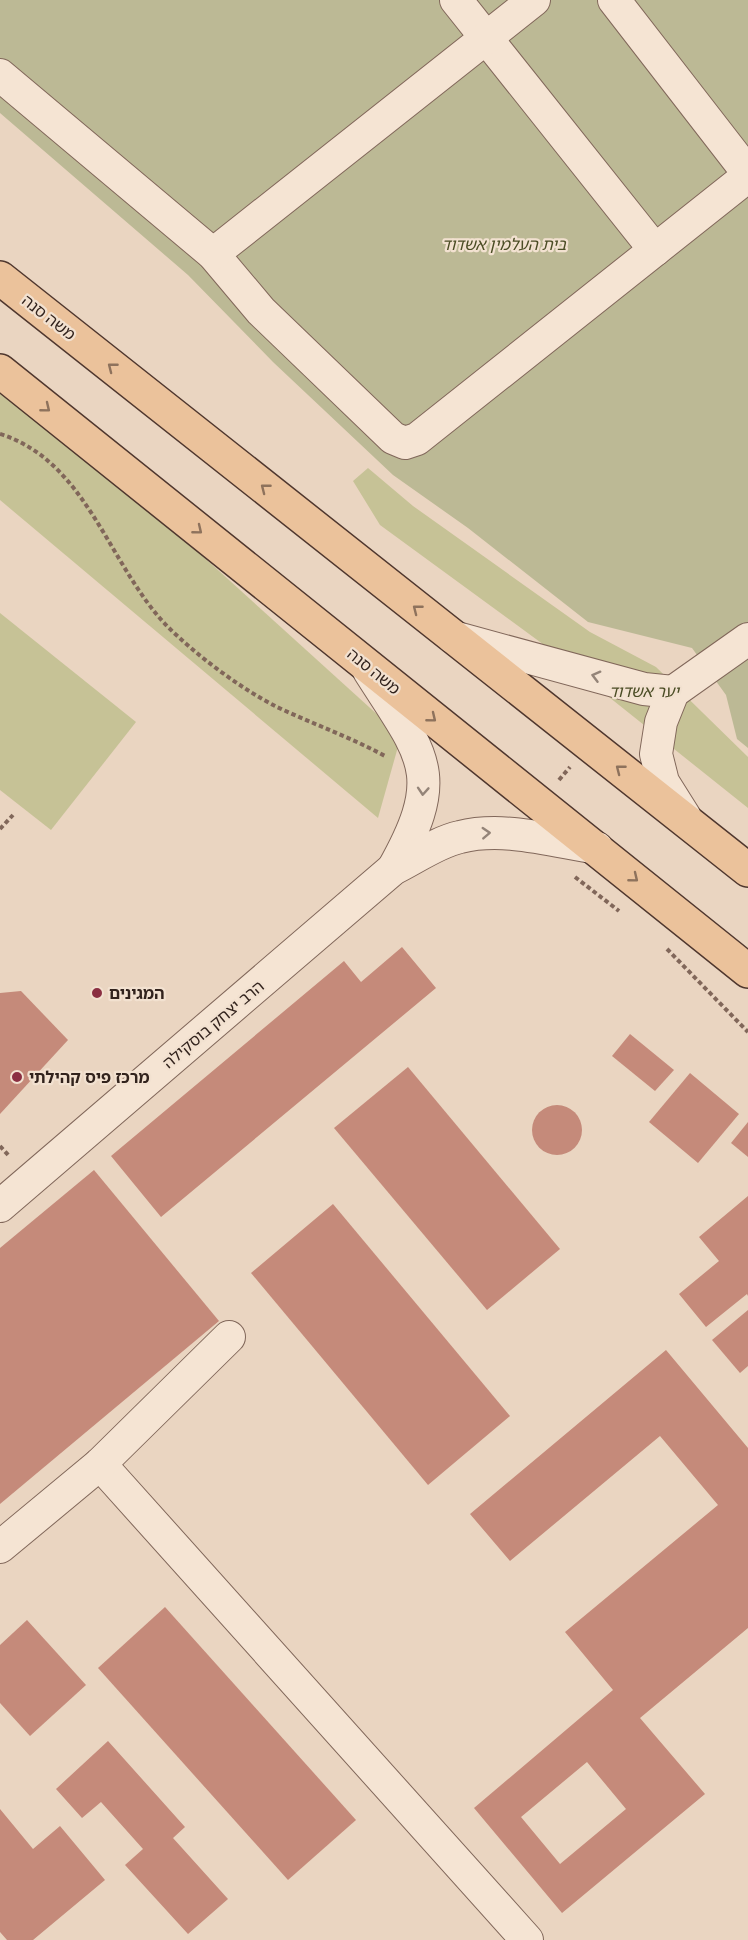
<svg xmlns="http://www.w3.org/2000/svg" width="748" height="1940" viewBox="0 0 748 1940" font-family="'PT Serif','Noto Sans Hebrew',serif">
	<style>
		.green { fill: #c6c296 }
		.cemetery { fill: #bcb995 }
		.building { fill: #c58a7a; fill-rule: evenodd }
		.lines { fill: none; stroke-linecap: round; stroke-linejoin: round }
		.minor-casing { stroke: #81675a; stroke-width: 34 }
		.major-casing { stroke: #4f372e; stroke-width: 36 }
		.path { stroke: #81675a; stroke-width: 4; stroke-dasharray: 4.5 3; stroke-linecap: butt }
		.minor { stroke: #f5e4d3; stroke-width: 32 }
		.major { stroke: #ebc29b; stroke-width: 33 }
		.oneway { stroke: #8e725c }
		.oneway2 { stroke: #948478 }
		.poi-dot { fill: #8b2f42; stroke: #f2e1d0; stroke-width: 2 }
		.labels { text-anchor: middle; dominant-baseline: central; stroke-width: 4.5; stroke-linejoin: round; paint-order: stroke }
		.park-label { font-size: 16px; font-style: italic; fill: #4b4d25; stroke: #f2e1d0 }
		.street-label { font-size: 16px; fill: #32231d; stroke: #f2e1d0 }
		.poi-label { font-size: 16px; font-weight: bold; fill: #32231d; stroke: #f2e1d0; text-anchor: start }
	</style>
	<rect width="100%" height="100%" fill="#ead5c1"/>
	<!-- green -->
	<g class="green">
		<path d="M 0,393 L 197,551 L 401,736 L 378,818 L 0,500 Z"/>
		<path d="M 368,468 L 413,506 L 590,632 L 656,667 L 748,757 L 748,808 L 540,642 L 380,525 L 353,481 Z"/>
		<path d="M 0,613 L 136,722 L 51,830 L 0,790 Z"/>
	</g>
	<!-- cemetery -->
	<path class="cemetery" d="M 0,0 L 748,0 L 748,748 L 737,739 L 726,695 L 692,648 L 588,622 L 468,528 L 393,475 L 273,362 L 188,275 L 0,113 Z"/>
	<!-- building -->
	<g class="building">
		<path d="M 402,947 L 436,988 L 161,1217 L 111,1156 L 344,961 L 361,982 Z"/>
		<path d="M 21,991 L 68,1040 L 0,1114 L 0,993 Z"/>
		<path d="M 630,1034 L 674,1070 L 655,1091 L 612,1056 Z"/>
		<path d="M 408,1067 L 560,1249 L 487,1310 L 334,1128 Z"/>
		<path d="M 690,1073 L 739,1114 L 698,1163 L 649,1122 Z"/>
		<circle cx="557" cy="1130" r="25"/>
		<path d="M 748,1122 L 748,1157 L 731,1143 Z"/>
		<path d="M 94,1170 L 219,1321 L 0,1504 L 0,1248 Z"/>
		<path d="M 748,1196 L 748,1296 L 747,1294 L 706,1327 L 679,1294 L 719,1261 L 699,1237 Z"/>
		<path d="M 333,1204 L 510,1416 L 428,1485 L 251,1273 Z"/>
		<path d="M 748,1310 L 748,1366 L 740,1373 L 712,1340 Z"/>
		<path d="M 666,1350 L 748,1448 L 748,1628 L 640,1718 L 705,1794 L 562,1913 L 474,1808 L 613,1690 L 565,1632 L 718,1505 L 660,1436 L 510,1561 L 470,1514 ZM 587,1762 L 626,1809 L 560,1864 L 521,1817 Z"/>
		<path d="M 165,1607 L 356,1820 L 288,1880 L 98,1668 Z"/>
		<path d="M 27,1620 L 86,1685 L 30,1736 L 0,1703 L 0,1645 Z"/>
		<path d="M 108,1741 L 185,1827 L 173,1838 L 228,1899 L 188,1934 L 125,1865 L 143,1849 L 101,1802 L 82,1818 L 56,1789 Z"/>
		<path d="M 0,1809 L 33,1849 L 60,1826 L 105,1880 L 33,1940 L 7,1940 L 0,1932 Z"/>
	</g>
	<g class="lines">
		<defs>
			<g id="minor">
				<path d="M 456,0 L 655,250"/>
				<path d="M 614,0 L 748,173"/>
				<path d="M 0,75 L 213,254 L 261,311 L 393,438 L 405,443 L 417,439 L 748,176"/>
				<path d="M 213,254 L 534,0"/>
				<path d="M 453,637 L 644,689 L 673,692"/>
				<path d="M 369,671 C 423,756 447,773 393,869"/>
				<path d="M 685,817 L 663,782 L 656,754 L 661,722 L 673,692 L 748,639"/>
				<path d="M 0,1206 L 393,869 C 414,859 437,842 460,837 C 504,826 553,841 597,848"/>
				<path d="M 100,1464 L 527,1940"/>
				<path d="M 0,1547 L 100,1464 L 229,1337"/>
			</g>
			<g id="major">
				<path d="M 0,278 L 748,870"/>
				<path d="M 0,371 L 748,971"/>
			</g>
		</defs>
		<!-- minor casing -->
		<use href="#minor" class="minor-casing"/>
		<!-- major casing -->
		<use href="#major" class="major-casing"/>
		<!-- path -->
		<g class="path">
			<path d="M 0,434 C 87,461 109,566 167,626 C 197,656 240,688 277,707 C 313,724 350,737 385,756"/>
			<path d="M 559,780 L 570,767"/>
			<path d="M 0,829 L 13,815"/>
			<path d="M 575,877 L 619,911"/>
			<path d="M 667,949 L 748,1032"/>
			<path d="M 0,1146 L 10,1157"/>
		</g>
		<!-- minor -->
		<use href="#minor" class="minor"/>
		<!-- major -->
		<use href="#major" class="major"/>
	</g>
	<!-- one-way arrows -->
	<defs><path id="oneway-chevron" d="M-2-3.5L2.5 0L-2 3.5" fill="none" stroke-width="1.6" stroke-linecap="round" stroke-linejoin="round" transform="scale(1.5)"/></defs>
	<g class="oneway">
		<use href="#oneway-chevron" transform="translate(112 367) rotate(-142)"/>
		<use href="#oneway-chevron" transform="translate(46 408) rotate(39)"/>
		<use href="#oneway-chevron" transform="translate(265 488) rotate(-142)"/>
		<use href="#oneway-chevron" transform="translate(198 530) rotate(39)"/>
		<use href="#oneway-chevron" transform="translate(417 609) rotate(-142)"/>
		<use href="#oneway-chevron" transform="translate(432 718) rotate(39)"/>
		<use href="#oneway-chevron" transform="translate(620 769) rotate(-142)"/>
		<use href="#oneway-chevron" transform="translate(634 878) rotate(39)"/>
	</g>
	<g class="oneway2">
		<use href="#oneway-chevron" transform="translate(596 676) rotate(-165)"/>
		<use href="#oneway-chevron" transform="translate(423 791) rotate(94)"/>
		<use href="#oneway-chevron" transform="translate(486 833) rotate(-3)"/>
	</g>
	<!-- markers -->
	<g class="poi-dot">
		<circle cx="97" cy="993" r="6"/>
		<circle cx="17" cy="1077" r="6"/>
	</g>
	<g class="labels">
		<!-- park labels -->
		<g class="park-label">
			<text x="504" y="244">בית העלמין אשדוד</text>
			<text x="644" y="691">יער אשדוד</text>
		</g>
		<!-- street labels -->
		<g class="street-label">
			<text transform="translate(49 317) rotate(38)">משה סנה</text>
			<text transform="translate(374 671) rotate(39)">משה סנה</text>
			<text transform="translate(213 1024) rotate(-40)">הרב יצחק בוסקילה</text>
		</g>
		<!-- poi labels -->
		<g class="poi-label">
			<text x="109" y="993">המגינים</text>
			<text x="29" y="1077">מרכז פיס קהילתי</text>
		</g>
	</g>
</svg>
